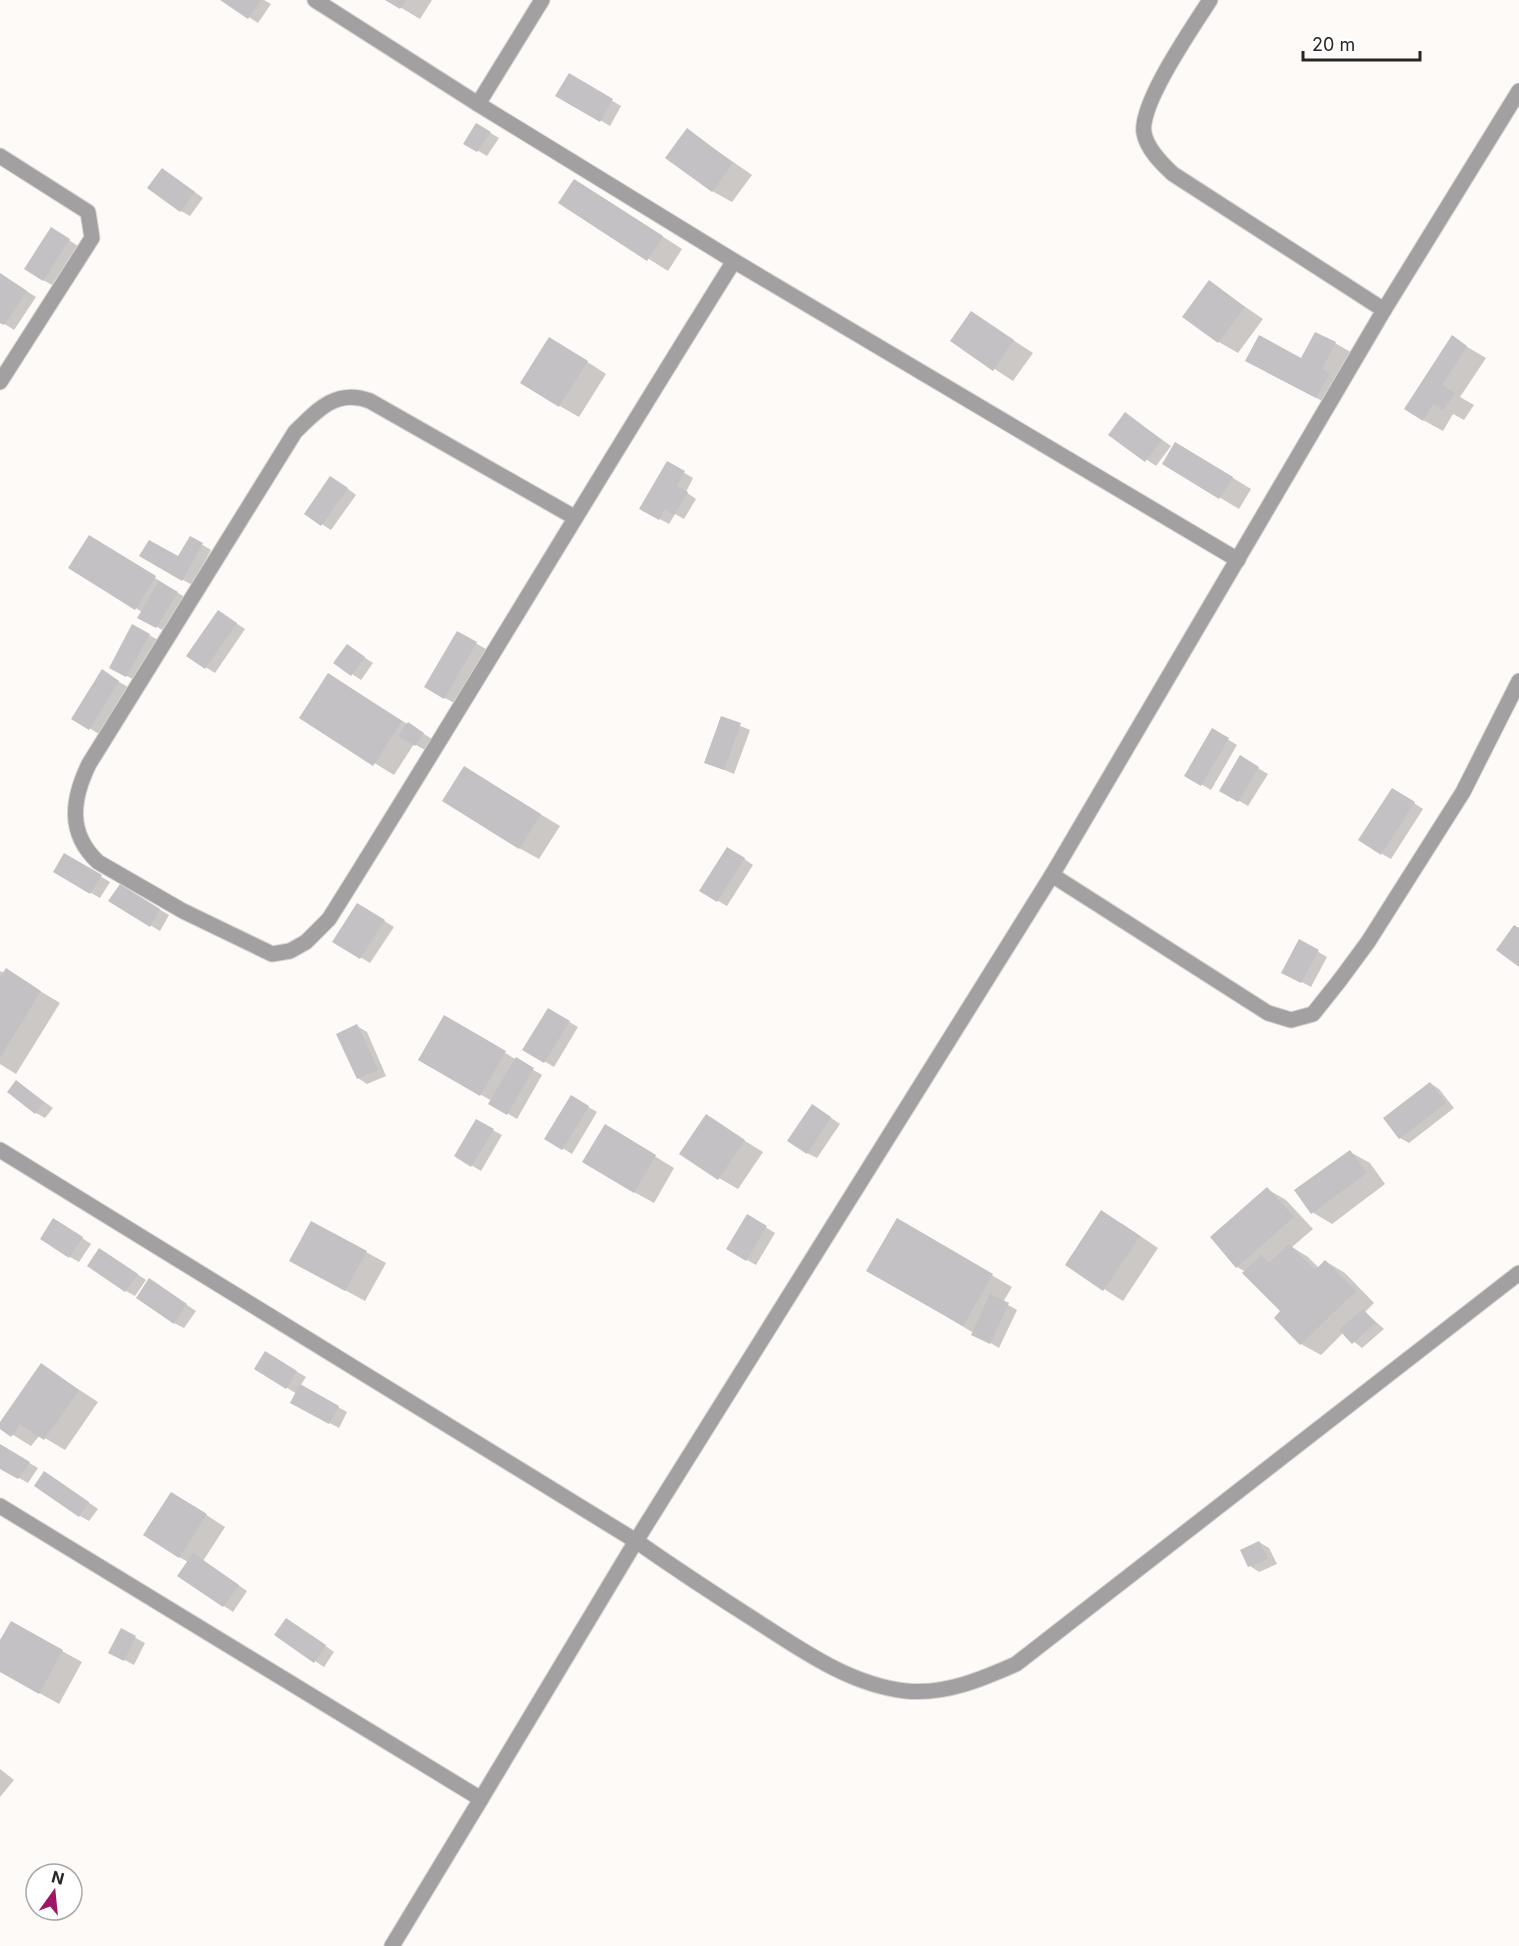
<svg xmlns="http://www.w3.org/2000/svg" width="1519" height="1946" viewBox="0 0 1519 1946" font-family="Inter,sans-serif">
	<style>
		.shadow { fill: #0003 }
		.building { fill: #c4c1c5 }
		.lines { fill: none; stroke-linecap: round; stroke-linejoin: round }
		.minor-casing { stroke: #d7d4d1; stroke-width: 17 }
		.minor { stroke: #a2a0a0; stroke-width: 15 }
	</style>
	<rect width="100%" height="100%" fill="#fefaf7"/>
	<!-- shadow -->
	<g class="shadow">
		<path d="M 223,0 L 264,0 L 271,4 L 258,23 Z"/>
		<path d="M 388,0 L 432,0 L 420,19 Z"/>
		<path d="M 570,75 L 621,106 L 610,126 L 558,95 Z"/>
		<path d="M 477,125 L 499,138 L 487,156 L 465,143 Z"/>
		<path d="M 687,130 L 752,175 L 732,202 L 712,191 Z"/>
		<path d="M 171,175 L 203,198 L 190,216 L 181,211 Z"/>
		<path d="M 594,192 L 682,249 L 668,271 L 560,203 Z"/>
		<path d="M 52,229 L 78,246 L 52,285 L 43,280 Z"/>
		<path d="M 0,274 L 36,297 L 14,330 L 0,321 Z"/>
		<path d="M 1209,282 L 1263,319 L 1238,353 L 1219,342 Z"/>
		<path d="M 971,313 L 1033,353 L 1013,381 L 952,341 Z"/>
		<path d="M 1452,338 L 1486,358 L 1460,397 L 1474,405 L 1464,420 L 1453,414 L 1443,431 L 1423,420 Z"/>
		<path d="M 1335,343 L 1354,354 L 1348,385 L 1336,408 L 1266,372 L 1302,360 Z"/>
		<path d="M 569,350 L 606,374 L 579,417 L 560,406 Z"/>
		<path d="M 1134,420 L 1171,446 L 1156,466 L 1110,434 Z"/>
		<path d="M 1195,455 L 1251,489 L 1239,509 L 1164,464 Z"/>
		<path d="M 668,463 L 693,478 L 686,492 L 696,499 L 684,519 L 675,514 L 669,524 L 641,509 Z"/>
		<path d="M 340,483 L 356,495 L 331,530 L 306,514 Z"/>
		<path d="M 191,538 L 211,550 L 192,585 L 141,556 L 179,558 Z"/>
		<path d="M 109,548 L 186,598 L 166,632 L 140,617 L 142,612 L 70,567 Z"/>
		<path d="M 228,618 L 245,629 L 215,673 L 188,656 Z"/>
		<path d="M 133,626 L 158,640 L 136,681 L 111,667 Z"/>
		<path d="M 458,633 L 486,649 L 454,703 L 426,687 Z"/>
		<path d="M 347,646 L 373,663 L 361,680 L 352,674 Z"/>
		<path d="M 111,677 L 128,687 L 99,734 L 73,718 Z"/>
		<path d="M 347,687 L 432,739 L 425,750 L 414,744 L 394,775 L 301,718 Z"/>
		<path d="M 722,718 L 750,730 L 734,774 L 706,762 Z"/>
		<path d="M 1212,730 L 1237,745 L 1211,790 L 1186,775 Z"/>
		<path d="M 1241,758 L 1268,774 L 1248,806 L 1221,790 Z"/>
		<path d="M 484,780 L 560,826 L 539,859 L 519,848 Z"/>
		<path d="M 1402,795 L 1423,809 L 1391,859 L 1382,854 Z"/>
		<path d="M 737,854 L 753,865 L 727,906 L 701,891 Z"/>
		<path d="M 65,855 L 110,882 L 100,898 L 55,872 Z"/>
		<path d="M 120,886 L 169,915 L 160,931 L 110,901 Z"/>
		<path d="M 358,905 L 394,927 L 370,963 L 334,941 Z"/>
		<path d="M 1300,941 L 1327,957 L 1311,987 L 1283,972 Z"/>
		<path d="M 0,971 L 25,982 L 60,1003 L 16,1074 L 0,1064 Z"/>
		<path d="M 549,1010 L 578,1027 L 554,1067 L 524,1049 Z"/>
		<path d="M 445,1017 L 542,1075 L 517,1119 L 490,1103 L 492,1101 L 420,1060 Z"/>
		<path d="M 357,1026 L 367,1032 L 386,1076 L 367,1084 L 358,1078 Z"/>
		<path d="M 17,1082 L 53,1108 L 45,1118 L 36,1113 Z"/>
		<path d="M 1430,1083 L 1439,1089 L 1454,1108 L 1409,1143 L 1400,1138 Z"/>
		<path d="M 571,1097 L 597,1112 L 572,1154 L 546,1138 Z"/>
		<path d="M 821,1111 L 840,1124 L 817,1158 L 807,1153 Z"/>
		<path d="M 476,1121 L 502,1135 L 481,1171 L 456,1156 Z"/>
		<path d="M 724,1128 L 763,1152 L 738,1189 L 719,1178 Z"/>
		<path d="M 625,1138 L 674,1168 L 654,1203 L 634,1192 Z"/>
		<path d="M 1350,1152 L 1370,1163 L 1385,1184 L 1332,1224 L 1312,1212 Z"/>
		<path d="M 1267,1189 L 1286,1200 L 1313,1229 L 1292,1247 L 1308,1257 L 1319,1268 L 1325,1261 L 1345,1273 L 1374,1303 L 1365,1312 L 1384,1329 L 1362,1348 L 1343,1333 L 1321,1355 L 1301,1344 L 1282,1311 L 1246,1272 L 1237,1267 Z"/>
		<path d="M 747,1216 L 775,1233 L 756,1265 L 728,1249 Z"/>
		<path d="M 897,1220 L 1012,1287 L 1003,1302 L 1017,1310 L 999,1348 L 868,1270 Z"/>
		<path d="M 1121,1223 L 1158,1248 L 1123,1301 L 1104,1289 Z"/>
		<path d="M 63,1225 L 91,1244 L 79,1262 L 70,1257 Z"/>
		<path d="M 366,1252 L 386,1263 L 365,1301 L 310,1271 Z"/>
		<path d="M 109,1255 L 146,1280 L 135,1296 L 126,1291 Z"/>
		<path d="M 159,1286 L 196,1311 L 184,1328 L 174,1323 Z"/>
		<path d="M 265,1353 L 306,1377 L 300,1386 L 347,1412 L 339,1428 L 292,1403 L 297,1394 L 256,1368 Z"/>
		<path d="M 41,1365 L 98,1402 L 65,1450 L 40,1435 L 31,1446 L 0,1427 Z"/>
		<path d="M 0,1446 L 38,1468 L 28,1483 L 0,1467 Z"/>
		<path d="M 54,1478 L 98,1509 L 89,1521 L 80,1516 Z"/>
		<path d="M 191,1505 L 225,1527 L 203,1561 L 247,1591 L 233,1612 L 179,1575 L 188,1562 L 179,1557 Z"/>
		<path d="M 1259,1542 L 1269,1548 L 1277,1564 L 1259,1572 L 1250,1566 Z"/>
		<path d="M 11,1623 L 82,1662 L 59,1704 L 0,1671 L 0,1643 Z"/>
		<path d="M 296,1625 L 334,1652 L 324,1667 L 276,1635 Z"/>
		<path d="M 121,1630 L 145,1643 L 134,1665 L 110,1652 Z"/>
		<path d="M 0,1769 L 14,1780 L 0,1797 Z"/>
	</g>
	<!-- building -->
	<g class="building">
		<path d="M 220,0 L 261,0 L 248,19 Z"/>
		<path d="M 385,0 L 406,0 L 400,9 Z"/>
		<path d="M 569,73 L 613,99 L 600,122 L 555,96 Z"/>
		<path d="M 476,123 L 491,132 L 477,152 L 463,144 Z"/>
		<path d="M 687,128 L 733,163 L 712,192 L 665,158 Z"/>
		<path d="M 162,168 L 195,192 L 180,212 L 147,188 Z"/>
		<path d="M 574,179 L 663,236 L 647,261 L 558,203 Z"/>
		<path d="M 51,227 L 70,239 L 43,281 L 24,269 Z"/>
		<path d="M 0,273 L 27,291 L 4,325 L 0,323 Z"/>
		<path d="M 1209,280 L 1245,307 L 1218,343 L 1182,317 Z"/>
		<path d="M 971,311 L 1014,340 L 993,371 L 950,341 Z"/>
		<path d="M 1315,332 L 1336,342 L 1322,369 L 1330,373 L 1316,398 L 1245,361 L 1259,335 L 1301,358 Z"/>
		<path d="M 1452,335 L 1467,346 L 1442,385 L 1455,393 L 1443,410 L 1433,404 L 1423,421 L 1404,409 Z"/>
		<path d="M 549,337 L 588,361 L 559,407 L 520,383 Z"/>
		<path d="M 1125,412 L 1162,440 L 1145,462 L 1108,435 Z"/>
		<path d="M 1175,442 L 1233,477 L 1219,499 L 1162,464 Z"/>
		<path d="M 667,461 L 685,471 L 677,486 L 688,492 L 674,515 L 665,509 L 659,520 L 639,509 Z"/>
		<path d="M 330,476 L 348,488 L 321,526 L 304,514 Z"/>
		<path d="M 89,535 L 156,576 L 135,610 L 68,568 Z"/>
		<path d="M 190,536 L 203,543 L 182,581 L 139,556 L 149,540 L 178,556 Z"/>
		<path d="M 159,581 L 178,592 L 156,628 L 137,618 Z"/>
		<path d="M 218,610 L 237,623 L 205,669 L 186,656 Z"/>
		<path d="M 132,624 L 150,634 L 126,677 L 109,668 Z"/>
		<path d="M 457,631 L 477,642 L 444,699 L 424,687 Z"/>
		<path d="M 347,644 L 365,657 L 351,676 L 333,663 Z"/>
		<path d="M 102,669 L 119,681 L 89,730 L 71,719 Z"/>
		<path d="M 328,673 L 402,721 L 373,766 L 299,718 Z"/>
		<path d="M 721,716 L 741,723 L 724,770 L 704,763 Z"/>
		<path d="M 408,722 L 424,733 L 415,746 L 398,736 Z"/>
		<path d="M 1212,728 L 1229,738 L 1201,786 L 1184,776 Z"/>
		<path d="M 1240,755 L 1259,767 L 1238,802 L 1219,791 Z"/>
		<path d="M 464,766 L 541,814 L 519,849 L 442,801 Z"/>
		<path d="M 1392,788 L 1415,802 L 1381,855 L 1358,840 Z"/>
		<path d="M 727,847 L 745,858 L 717,902 L 699,891 Z"/>
		<path d="M 64,853 L 102,875 L 90,894 L 53,872 Z"/>
		<path d="M 120,884 L 160,909 L 150,927 L 108,901 Z"/>
		<path d="M 357,903 L 385,920 L 360,959 L 332,942 Z"/>
		<path d="M 1514,925 L 1519,928 L 1519,967 L 1496,950 Z"/>
		<path d="M 1299,939 L 1319,950 L 1301,983 L 1281,973 Z"/>
		<path d="M 6,968 L 41,991 L 0,1058 L 0,977 Z"/>
		<path d="M 548,1008 L 570,1021 L 544,1063 L 522,1050 Z"/>
		<path d="M 444,1015 L 506,1051 L 480,1096 L 418,1060 Z"/>
		<path d="M 357,1024 L 378,1070 L 357,1079 L 336,1034 Z"/>
		<path d="M 516,1057 L 534,1068 L 507,1115 L 488,1104 Z"/>
		<path d="M 16,1080 L 44,1102 L 35,1114 L 7,1092 Z"/>
		<path d="M 1430,1082 L 1446,1103 L 1399,1139 L 1383,1118 Z"/>
		<path d="M 571,1095 L 589,1106 L 562,1150 L 544,1139 Z"/>
		<path d="M 812,1104 L 831,1117 L 807,1154 L 787,1141 Z"/>
		<path d="M 706,1114 L 745,1140 L 718,1180 L 679,1154 Z"/>
		<path d="M 476,1119 L 494,1129 L 471,1167 L 454,1156 Z"/>
		<path d="M 605,1124 L 656,1155 L 634,1193 L 582,1162 Z"/>
		<path d="M 1350,1150 L 1367,1173 L 1311,1214 L 1294,1190 Z"/>
		<path d="M 1267,1187 L 1294,1217 L 1236,1268 L 1210,1237 Z"/>
		<path d="M 1101,1210 L 1140,1236 L 1103,1291 L 1065,1265 Z"/>
		<path d="M 747,1214 L 767,1226 L 746,1261 L 726,1249 Z"/>
		<path d="M 53,1218 L 83,1237 L 69,1258 L 40,1239 Z"/>
		<path d="M 897,1218 L 993,1274 L 963,1326 L 866,1271 Z"/>
		<path d="M 311,1221 L 367,1251 L 345,1291 L 289,1261 Z"/>
		<path d="M 1289,1244 L 1315,1270 L 1325,1260 L 1356,1291 L 1300,1345 L 1274,1318 L 1280,1311 L 1242,1273 L 1261,1255 L 1269,1263 Z"/>
		<path d="M 99,1248 L 138,1274 L 125,1292 L 87,1266 Z"/>
		<path d="M 149,1278 L 187,1304 L 174,1324 L 136,1298 Z"/>
		<path d="M 990,1294 L 1009,1303 L 990,1344 L 971,1335 Z"/>
		<path d="M 1363,1309 L 1376,1323 L 1352,1344 L 1339,1330 Z"/>
		<path d="M 265,1351 L 297,1371 L 286,1389 L 254,1369 Z"/>
		<path d="M 41,1363 L 79,1390 L 44,1440 L 20,1424 L 11,1437 L 0,1429 L 0,1422 Z"/>
		<path d="M 300,1384 L 339,1406 L 329,1424 L 290,1403 Z"/>
		<path d="M 0,1444 L 30,1462 L 18,1479 L 0,1469 Z"/>
		<path d="M 44,1471 L 89,1502 L 79,1517 L 34,1486 Z"/>
		<path d="M 171,1492 L 207,1514 L 179,1558 L 143,1535 Z"/>
		<path d="M 1259,1541 L 1268,1559 L 1248,1567 L 1240,1550 Z"/>
		<path d="M 193,1553 L 239,1585 L 223,1607 L 177,1576 Z"/>
		<path d="M 286,1618 L 326,1645 L 314,1663 L 274,1635 Z"/>
		<path d="M 11,1621 L 63,1650 L 39,1694 L 0,1672 L 0,1640 Z"/>
		<path d="M 121,1628 L 136,1636 L 124,1661 L 108,1653 Z"/>
	</g>
	<g class="lines">
		<defs>
			<g id="minor">
				<path d="M 315,0 L 478,104 L 734,261 L 1238,560"/>
				<path d="M 1210,0 C 1193,27 1139,104 1144,133 C 1147,149 1161,163 1173,174 L 1384,310"/>
				<path d="M 478,104 L 542,0"/>
				<path d="M 0,156 L 88,212 L 92,238 L 0,382"/>
				<path d="M 574,517 L 370,401 C 337,388 317,410 295,432 L 89,764 C 72,799 67,833 98,862 L 183,911 L 272,954 L 290,951 L 306,942 L 329,919 C 466,701 597,479 734,261"/>
				<path d="M 1052,875 L 1268,1013 L 1291,1020 L 1313,1014 L 1340,980 L 1368,942 L 1463,792 L 1519,681"/>
				<path d="M 0,1150 L 636,1541 L 1052,875 L 1384,310 L 1519,91"/>
				<path d="M 0,1506 L 481,1799 L 636,1541 C 676,1569 717,1596 758,1622 C 803,1651 851,1685 906,1691 C 945,1695 982,1679 1016,1664 L 1519,1273"/>
				<path d="M 392,1946 L 481,1799"/>
			</g>
		</defs>
		<!-- minor casing -->
		<use href="#minor" class="minor-casing"/>
		<!-- minor -->
		<use href="#minor" class="minor"/>
	</g>
	<!-- north arrow -->
	<g transform="translate(54 1892) rotate(15)"><circle r="28" fill="#ffffff" stroke="#a9a8a8" stroke-width="1.5"/>
	<path d="M0-4.5L10 22L0 15L-10 22Z" fill="#9e1766"/>
	<text y="-9" font-size="16" font-weight="bold" text-anchor="middle" fill="#272625">N</text>
	</g>
	<!-- scale -->
	<path d="M1303 51v9h117v-9" fill="none" stroke="#272625" stroke-width="3"/>
	<text x="1312" y="51" font-size="18" fill="#272625" stroke="#ffffff" stroke-width="4.5" paint-order="stroke">20 m</text>
</svg>
